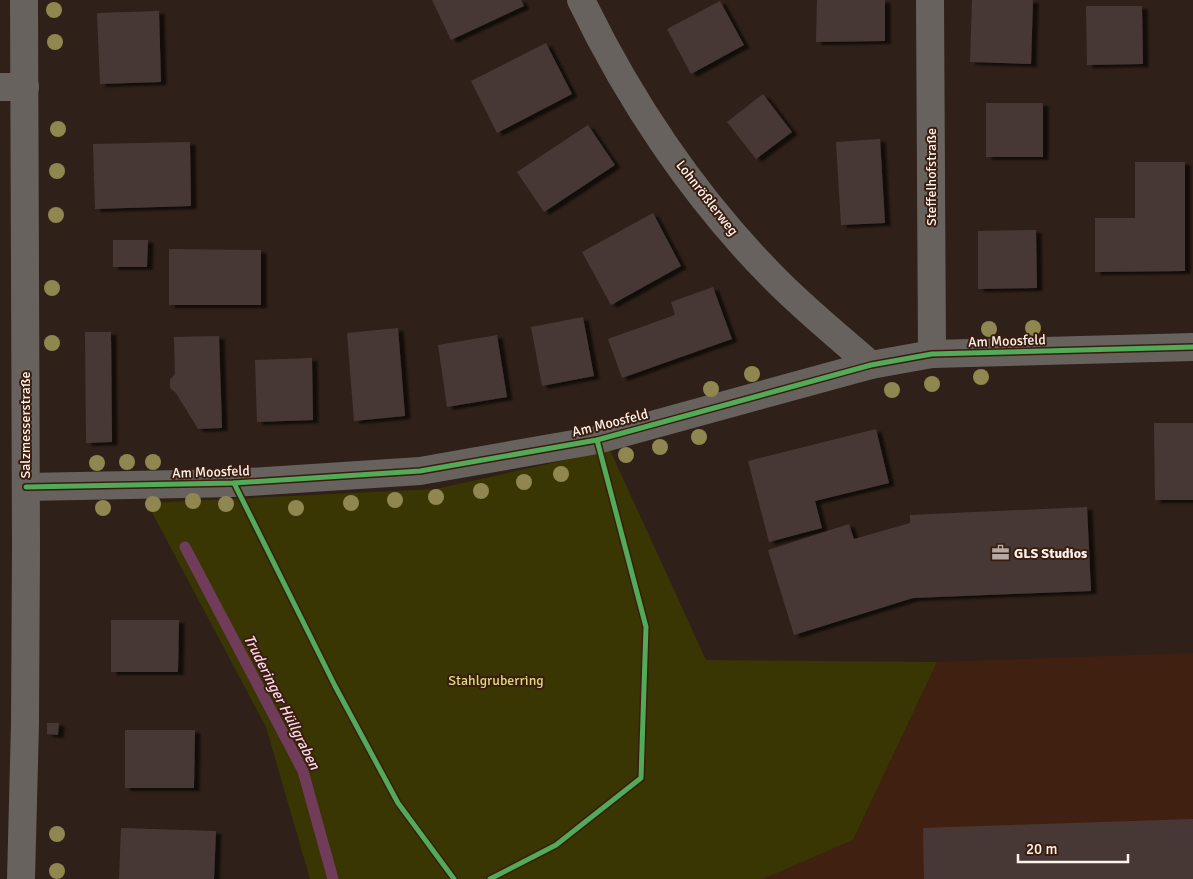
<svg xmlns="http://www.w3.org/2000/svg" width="1193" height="879" viewBox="0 0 1193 879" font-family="Signika,sans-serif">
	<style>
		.built { fill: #402111 }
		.green { fill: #393603 }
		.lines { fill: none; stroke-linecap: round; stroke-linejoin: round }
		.stream { stroke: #713c5a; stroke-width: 11 }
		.building { fill: #473936; filter: url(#shadow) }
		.minor { stroke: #67625d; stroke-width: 28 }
		.cycleway-casing { stroke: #391d0f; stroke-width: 8 }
		.cycleway { stroke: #51ab58; stroke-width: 5 }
		.tree { fill: #8f874f }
		.labels { text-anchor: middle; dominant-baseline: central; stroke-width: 4; stroke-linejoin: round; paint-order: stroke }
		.street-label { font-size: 14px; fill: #fef2ed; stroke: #391d0f }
		.poi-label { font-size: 14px; font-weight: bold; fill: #fef2ed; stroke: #391d0f; text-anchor: start }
		.park-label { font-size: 14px; fill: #dedc7c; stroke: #391d0f }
		.water-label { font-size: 15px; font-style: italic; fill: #fbd6ea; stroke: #391d0f }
	</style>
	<defs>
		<filter id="shadow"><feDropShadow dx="5.5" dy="3" stdDeviation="1" flood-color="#0009"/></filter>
	</defs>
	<rect width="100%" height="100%" fill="#2f2019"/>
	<!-- built -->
	<path class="built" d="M 1193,653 L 1193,879 L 763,879 L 853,840 L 937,662 Z"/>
	<!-- green -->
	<path class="green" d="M 610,450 L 706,660 L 937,662 L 853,840 L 763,879 L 310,879 L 266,727 L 147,503 L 436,489 Z"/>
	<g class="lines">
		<!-- stream -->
		<path class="stream" d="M 185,547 L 303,771 L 333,879"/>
	</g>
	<!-- building -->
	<g class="building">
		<path d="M 432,0 L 521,0 L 524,6 L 451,40 Z"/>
		<path d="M 817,0 L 885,0 L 885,41 L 816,42 Z"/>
		<path d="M 972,0 L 1033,0 L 1031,64 L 970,62 Z"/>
		<path d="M 720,1 L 744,45 L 691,74 L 667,29 Z"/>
		<path d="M 1086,6 L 1142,6 L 1143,64 L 1087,65 Z"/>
		<path d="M 159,11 L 161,82 L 100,84 L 97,13 Z"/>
		<path d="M 546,43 L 572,94 L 497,133 L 471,81 Z"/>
		<path d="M 763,94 L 792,132 L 756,159 L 727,122 Z"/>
		<rect x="986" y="103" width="57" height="54"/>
		<path d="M 588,125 L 615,165 L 544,212 L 517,172 Z"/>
		<path d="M 880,139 L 885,223 L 841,225 L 836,142 Z"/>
		<path d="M 190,142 L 191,206 L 95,209 L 93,144 Z"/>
		<path d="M 1135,162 L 1185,162 L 1185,271 L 1095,272 L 1095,218 L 1135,218 Z"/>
		<path d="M 653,213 L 681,266 L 611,305 L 582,252 Z"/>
		<path d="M 1036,230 L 1037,288 L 978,289 L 978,231 Z"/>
		<path d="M 113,240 L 148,240 L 147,267 L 113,267 Z"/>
		<path d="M 169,249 L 261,250 L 261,305 L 169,305 Z"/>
		<path d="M 713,287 L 732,339 L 622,378 L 608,339 L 675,315 L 671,302 Z"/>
		<path d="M 583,317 L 594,376 L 542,386 L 531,327 Z"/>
		<path d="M 398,328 L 405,416 L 354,421 L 347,333 Z"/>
		<path d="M 85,332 L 111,332 L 112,442 L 86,443 Z"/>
		<path d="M 497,335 L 507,397 L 447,407 L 438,345 Z"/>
		<path d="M 219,336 L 222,428 L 198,429 L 176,393 L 170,388 L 170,380 L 175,374 L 174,337 Z"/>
		<path d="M 312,358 L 313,420 L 257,422 L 255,360 Z"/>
		<path d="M 1154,423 L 1193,423 L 1193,500 L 1155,500 Z"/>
		<path d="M 876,429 L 889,483 L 815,501 L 822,528 L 769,542 L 748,461 Z"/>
		<path d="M 1087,507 L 1091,591 L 913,598 L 794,635 L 768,550 L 849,524 L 854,539 L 910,523 L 910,515 Z"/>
		<path d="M 111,620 L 179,620 L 178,672 L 111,672 Z"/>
		<path d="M 47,723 L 59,723 L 58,735 L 47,734 Z"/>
		<path d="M 125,730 L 195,730 L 194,788 L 125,788 Z"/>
		<path d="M 1193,819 L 1193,879 L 924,879 L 923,828 Z"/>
		<path d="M 121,828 L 216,831 L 214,879 L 119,879 Z"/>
	</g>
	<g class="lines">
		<!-- minor -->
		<g class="minor">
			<path d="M 581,0 C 629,100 694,197 772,276 C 803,308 838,336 871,365"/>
			<path d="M 930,0 L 932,354"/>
			<path d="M 0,87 L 25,87"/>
			<path d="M 26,487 L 234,483 L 420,471 L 597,440 L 871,365 L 932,354 L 1193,347"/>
			<path d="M 21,879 L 25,724 L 26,547 L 24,0"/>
		</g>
		<defs>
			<g id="cycleway">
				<path d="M 234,483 L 335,686 L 398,803 L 454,879"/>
				<path d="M 26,487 L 234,483 L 420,471 L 597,440 L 871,365 L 932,354 L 1193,347"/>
				<path d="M 490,879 L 556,845 L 641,778 L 646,627 L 597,440"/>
			</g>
		</defs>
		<!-- cycleway casing -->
		<use href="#cycleway" class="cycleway-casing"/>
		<!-- cycleway -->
		<use href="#cycleway" class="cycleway"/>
	</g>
	<!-- trees -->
	<g class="tree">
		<circle cx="54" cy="10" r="8"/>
		<circle cx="55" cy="42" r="8"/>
		<circle cx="58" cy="129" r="8"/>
		<circle cx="57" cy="171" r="8"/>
		<circle cx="56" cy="215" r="8"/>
		<circle cx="52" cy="288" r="8"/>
		<circle cx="1033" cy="328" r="8"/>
		<circle cx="989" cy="329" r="8"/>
		<circle cx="52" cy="343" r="8"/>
		<circle cx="752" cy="374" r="8"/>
		<circle cx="981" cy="377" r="8"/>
		<circle cx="932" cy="384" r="8"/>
		<circle cx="711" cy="389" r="8"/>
		<circle cx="892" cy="390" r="8"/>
		<circle cx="699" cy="437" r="8"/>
		<circle cx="660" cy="447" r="8"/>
		<circle cx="626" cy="455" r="8"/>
		<circle cx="127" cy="462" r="8"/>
		<circle cx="153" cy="462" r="8"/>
		<circle cx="97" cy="463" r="8"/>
		<circle cx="561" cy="474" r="8"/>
		<circle cx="524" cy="482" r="8"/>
		<circle cx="481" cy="491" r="8"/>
		<circle cx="436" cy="497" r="8"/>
		<circle cx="395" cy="500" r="8"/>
		<circle cx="193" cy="501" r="8"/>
		<circle cx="351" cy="503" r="8"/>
		<circle cx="153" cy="504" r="8"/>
		<circle cx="226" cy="504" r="8"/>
		<circle cx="103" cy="508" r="8"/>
		<circle cx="296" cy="508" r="8"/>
		<circle cx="57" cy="834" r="8"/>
		<circle cx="57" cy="871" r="8"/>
	</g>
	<!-- icons -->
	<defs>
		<symbol id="office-bare" viewBox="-9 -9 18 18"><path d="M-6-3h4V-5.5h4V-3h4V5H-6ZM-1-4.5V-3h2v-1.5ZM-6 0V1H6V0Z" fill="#b6a8a3" stroke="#391d0f" stroke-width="2.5" paint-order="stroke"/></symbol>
	</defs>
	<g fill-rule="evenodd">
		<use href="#office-bare" x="988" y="540" width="25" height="25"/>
	</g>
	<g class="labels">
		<!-- street labels -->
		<g class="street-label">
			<text transform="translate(931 177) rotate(-90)">Steffelhofstraße</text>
			<text transform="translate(707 198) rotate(52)">Lohnrößlerweg</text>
			<text transform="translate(1007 341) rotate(-2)">Am Moosfeld</text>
			<text transform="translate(610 423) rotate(-14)">Am Moosfeld</text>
			<text transform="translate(25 425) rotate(-90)">Salzmesserstraße</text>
			<text transform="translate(211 472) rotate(-2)">Am Moosfeld</text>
		</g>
		<!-- poi labels -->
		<g class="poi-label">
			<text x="1014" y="553">GLS Studios</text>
		</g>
		<!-- park labels -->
		<g class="park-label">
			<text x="496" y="680">Stahlgruberring</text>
		</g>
		<!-- water labels -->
		<g class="water-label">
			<text transform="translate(282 702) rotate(63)">Truderinger Hüllgraben</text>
		</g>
	</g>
	<!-- scale -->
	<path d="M1018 854v8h110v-8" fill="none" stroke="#fef2ed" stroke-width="2.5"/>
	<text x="1026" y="854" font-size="15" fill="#fef2ed" stroke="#391d0f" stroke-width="4" paint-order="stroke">20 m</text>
</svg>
